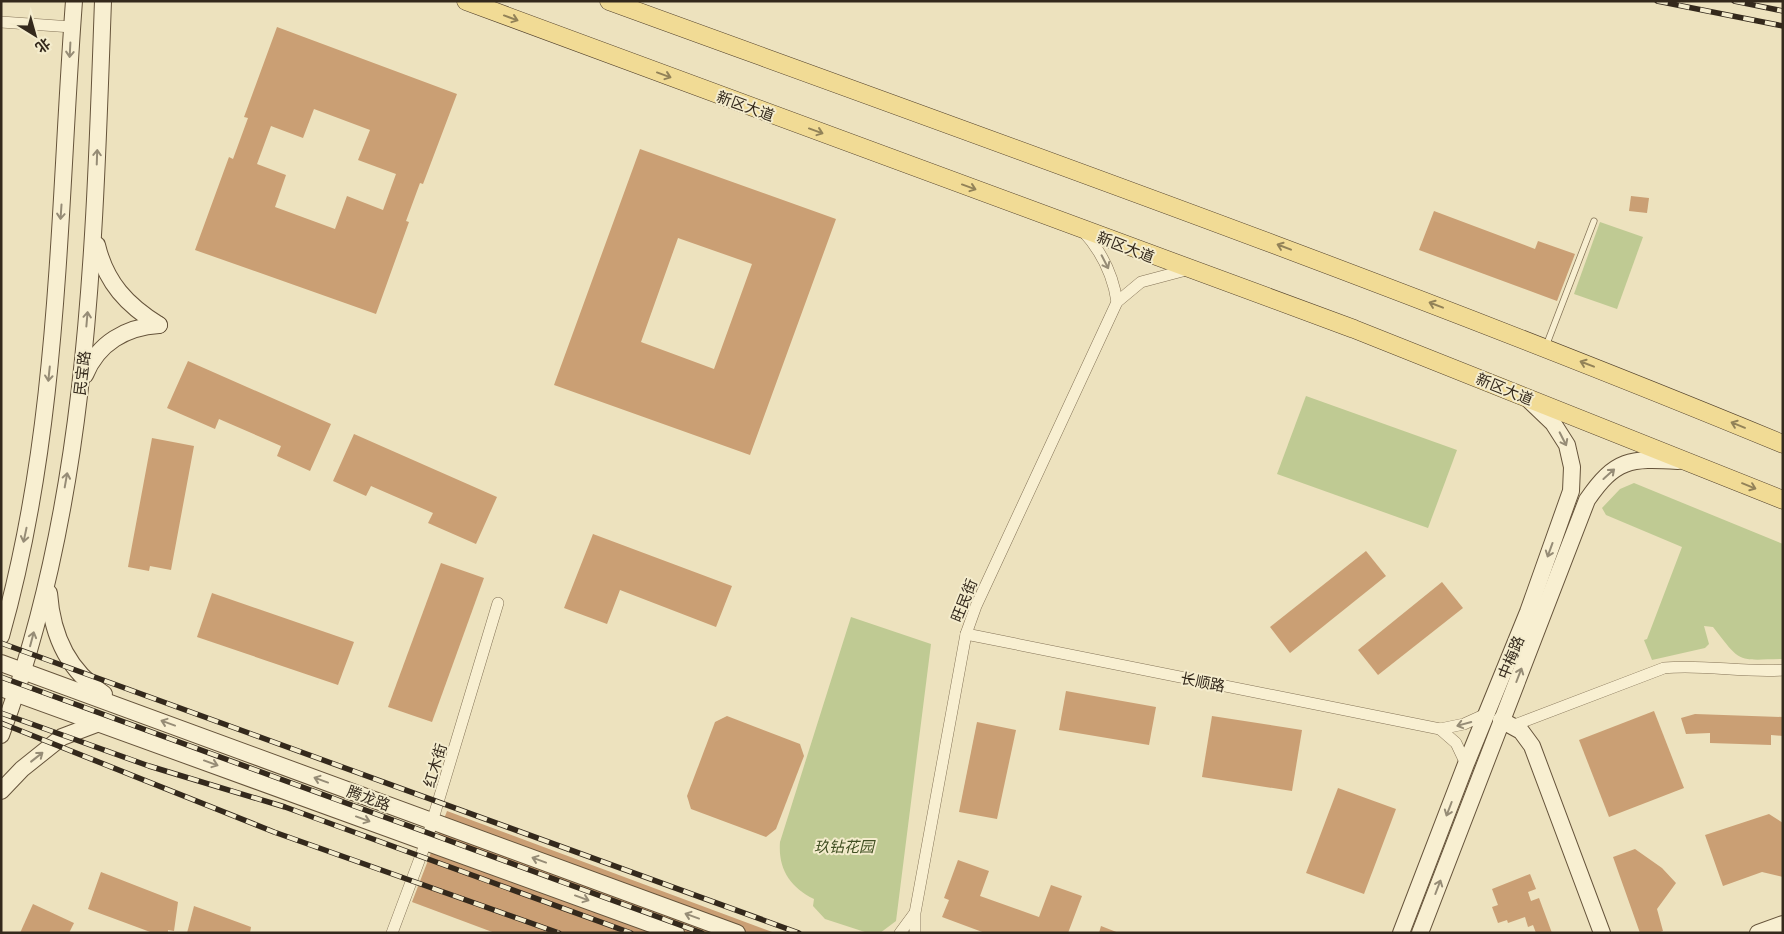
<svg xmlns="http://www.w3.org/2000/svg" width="1784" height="934" viewBox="0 0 1784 934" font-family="Literata,'Noto Sans SC',serif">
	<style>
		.park { fill: #bfca93 }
		.building { fill: #ca9f74; fill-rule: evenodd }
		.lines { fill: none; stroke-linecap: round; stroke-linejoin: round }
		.lane-casing { stroke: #847357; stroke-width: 7 }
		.street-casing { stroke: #847357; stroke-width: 12 }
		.secondary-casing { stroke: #66543b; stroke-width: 18 }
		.primary-casing { stroke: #52412c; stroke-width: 19 }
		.lane { stroke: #f8efd1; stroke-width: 5.5 }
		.street { stroke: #f8efd1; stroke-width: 11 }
		.secondary { stroke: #f8efd1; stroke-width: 16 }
		.primary { stroke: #f1db95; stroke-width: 18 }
		.rail-casing { stroke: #34291c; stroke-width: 5.5 }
		.rail { stroke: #f4eccd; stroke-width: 4; stroke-dasharray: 11; stroke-linecap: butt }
		.oneway { stroke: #928258 }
		.oneway2 { stroke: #968c76 }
		.labels { text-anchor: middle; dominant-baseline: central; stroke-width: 4; stroke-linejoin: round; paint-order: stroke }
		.street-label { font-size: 15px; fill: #34291c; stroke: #f4eccd }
		.park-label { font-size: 15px; font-style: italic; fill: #415023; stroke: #f4eccd }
	</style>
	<rect width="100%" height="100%" fill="#ede2be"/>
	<!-- park -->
	<g class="park">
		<path d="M 1600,222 L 1643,237 L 1617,309 L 1574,294 Z"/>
		<path d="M 1306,396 L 1457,450 L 1428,528 L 1277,474 Z"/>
		<path d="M 1634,483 L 1783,544 L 1783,659 C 1736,660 1742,664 1713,627 L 1704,626 L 1709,644 L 1705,648 L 1652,660 L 1644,640 L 1647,639 L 1682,547 L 1606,515 L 1602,508 L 1620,489 Z"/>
		<path d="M 851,617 L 931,644 L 896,921 L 880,933 L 868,933 L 825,919 L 813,906 L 814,899 C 790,887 778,869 780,842 Z"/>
	</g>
	<!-- building -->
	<g class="building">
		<path d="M 277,27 L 457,94 L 423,184 L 420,183 L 406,221 L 409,222 L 376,314 L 195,250 L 229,157 L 233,159 L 248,118 L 244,117 ZM 314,109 L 370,130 L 358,160 L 396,174 L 383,210 L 347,196 L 335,229 L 275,207 L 286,175 L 257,164 L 271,126 L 303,138 Z"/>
		<path d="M 640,149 L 836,219 L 750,455 L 554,385 ZM 678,238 L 752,264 L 714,369 L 641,342 Z"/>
		<path d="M 1631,196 L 1649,198 L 1647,213 L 1629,211 Z"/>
		<path d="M 1434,211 L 1535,249 L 1538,241 L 1575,254 L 1557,301 L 1419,250 Z"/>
		<path d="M 188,361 L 331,424 L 310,471 L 277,456 L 281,446 L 219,419 L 215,429 L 167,408 Z"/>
		<path d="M 354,434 L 497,497 L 476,544 L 428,523 L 433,513 L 371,486 L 366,496 L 333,481 Z"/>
		<path d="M 152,438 L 194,446 L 171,570 L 150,566 L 149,571 L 128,567 Z"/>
		<path d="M 593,534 L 732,586 L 716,627 L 620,590 L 607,624 L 564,608 Z"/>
		<path d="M 1366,551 L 1386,576 L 1290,653 L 1270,627 Z"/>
		<path d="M 441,563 L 484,578 L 432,722 L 388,707 Z"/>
		<path d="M 1442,582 L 1463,608 L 1378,675 L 1358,650 Z"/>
		<path d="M 212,593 L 354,642 L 338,685 L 197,637 Z"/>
		<path d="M 1066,691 L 1156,707 L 1149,745 L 1059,730 Z"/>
		<path d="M 1654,711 L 1684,788 L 1609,817 L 1579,740 Z"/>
		<path d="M 1695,714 L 1783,717 L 1783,736 L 1771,735 L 1771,745 L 1710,743 L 1710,733 L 1686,734 L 1681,718 Z"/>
		<path d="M 727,716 L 800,744 L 804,756 L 776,829 L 766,837 L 691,809 L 687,796 L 715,722 Z"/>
		<path d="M 1212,716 L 1302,730 L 1292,791 L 1202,777 Z"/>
		<path d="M 977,722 L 1016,730 L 997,819 L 959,812 Z"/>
		<path d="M 1338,788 L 1396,809 L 1364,894 L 1306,873 Z"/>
		<path d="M 447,811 L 775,933 L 495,933 L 412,902 Z"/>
		<path d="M 1769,814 L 1783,823 L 1783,877 L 1762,872 L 1723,886 L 1705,835 Z"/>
		<path d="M 1635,849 L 1662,868 L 1676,883 L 1657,909 L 1663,931 L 1658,933 L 1640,933 L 1613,857 Z"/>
		<path d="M 958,860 L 989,871 L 980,896 L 1039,917 L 1051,885 L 1082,896 L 1068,933 L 985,933 L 942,917 L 949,900 L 944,898 Z"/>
		<path d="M 101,872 L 178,902 L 174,931 L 168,930 L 168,933 L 153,933 L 88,909 Z"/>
		<path d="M 1530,874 L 1536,889 L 1528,892 L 1531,901 L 1539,898 L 1552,933 L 1536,933 L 1533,925 L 1528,927 L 1525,917 L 1508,923 L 1507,920 L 1498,923 L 1492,907 L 1498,905 L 1492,889 Z"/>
		<path d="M 33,904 L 74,923 L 69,933 L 20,933 Z"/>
		<path d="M 194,906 L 251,927 L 250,933 L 187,933 Z"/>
		<path d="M 1101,926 L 1119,933 L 1099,933 Z"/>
	</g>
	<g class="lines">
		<defs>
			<path id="lane" d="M 1546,346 L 1594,221"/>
			<g id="street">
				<path d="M 1,22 L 72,27"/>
				<path d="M 1083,231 C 1102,252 1113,274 1117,302"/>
				<path d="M 966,634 L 1440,729 L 1464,724 L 1486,714"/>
				<path d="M 1512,726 L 1664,668 C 1704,664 1743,673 1783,670"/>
				<path d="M 1440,729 L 1456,743 L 1466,764"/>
				<path d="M 392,933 L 426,842 L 498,603"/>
				<path d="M 900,933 L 914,914"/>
				<path d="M 915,933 L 915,913 L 966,634 L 976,606 L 1117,302 L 1141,282 L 1190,269"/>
			</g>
			<g id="secondary">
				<path d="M 97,245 C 106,283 127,305 159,325"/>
				<path d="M 85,375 C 98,343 126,327 159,325"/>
				<path d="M 49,593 C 52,635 68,671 104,694"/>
				<path d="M 1,636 C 60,429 58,214 74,1"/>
				<path d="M 1,663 L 737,933"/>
				<path d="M 1,688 L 676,933"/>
				<path d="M 1501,720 L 1521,731 L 1532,746 L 1602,933"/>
				<path d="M 1,735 C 89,501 94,248 103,1"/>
				<path d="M 1,791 L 22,769 L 62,737 L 99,723"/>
				<path d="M 1401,933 L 1466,764 L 1528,612 L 1571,491 L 1572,467 L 1567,445 L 1553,423 L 1530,401"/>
				<path d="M 1420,933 L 1587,500 C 1615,459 1630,458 1678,461"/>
				<path d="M 1758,933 L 1783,924"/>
			</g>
			<g id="primary">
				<path d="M 466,1 L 1354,329 L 1783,500"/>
				<path d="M 609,1 C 1002,144 1396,284 1783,444"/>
			</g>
		</defs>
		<!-- lane casing -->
		<use href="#lane" class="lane-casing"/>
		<!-- street casing -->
		<use href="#street" class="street-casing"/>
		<!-- secondary casing -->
		<use href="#secondary" class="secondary-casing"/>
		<!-- primary casing -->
		<use href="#primary" class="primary-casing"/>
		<!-- lane -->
		<use href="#lane" class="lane"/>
		<!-- street -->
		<use href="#street" class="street"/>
		<!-- secondary -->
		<use href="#secondary" class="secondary"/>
		<!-- primary -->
		<use href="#primary" class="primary"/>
		<defs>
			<g id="rail">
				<path d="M 1657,1 L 1783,26"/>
				<path d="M 1734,1 L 1783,11"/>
				<path d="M 1,643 L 799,933"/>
				<path d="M 1,677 L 702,933"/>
				<path d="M 1,713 L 149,766 L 285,807 L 631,933"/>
				<path d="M 1,723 L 274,832 L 559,933"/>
			</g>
		</defs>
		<!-- rail casing -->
		<use href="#rail" class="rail-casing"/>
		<!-- rail -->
		<use href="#rail" class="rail"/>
	</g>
	<!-- one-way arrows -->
	<defs><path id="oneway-shaft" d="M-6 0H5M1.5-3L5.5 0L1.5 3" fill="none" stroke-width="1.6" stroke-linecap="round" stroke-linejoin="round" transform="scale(1.25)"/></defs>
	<g class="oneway">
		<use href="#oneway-shaft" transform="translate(511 18) rotate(20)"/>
		<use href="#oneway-shaft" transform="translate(664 75) rotate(20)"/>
		<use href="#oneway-shaft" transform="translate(816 131) rotate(20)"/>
		<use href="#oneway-shaft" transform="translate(969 187) rotate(20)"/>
		<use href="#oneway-shaft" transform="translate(1284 247) rotate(-159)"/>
		<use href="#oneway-shaft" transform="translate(1436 305) rotate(-159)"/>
		<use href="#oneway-shaft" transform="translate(1587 364) rotate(-159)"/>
		<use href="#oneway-shaft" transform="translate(1738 425) rotate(-158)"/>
		<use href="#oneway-shaft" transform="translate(1749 486) rotate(22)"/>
	</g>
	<g class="oneway2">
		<use href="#oneway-shaft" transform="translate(70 50) rotate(93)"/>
		<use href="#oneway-shaft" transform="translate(97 157) rotate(-88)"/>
		<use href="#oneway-shaft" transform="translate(61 212) rotate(94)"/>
		<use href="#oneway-shaft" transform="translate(1105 262) rotate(63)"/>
		<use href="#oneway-shaft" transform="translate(87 319) rotate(-85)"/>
		<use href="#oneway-shaft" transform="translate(49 374) rotate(96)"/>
		<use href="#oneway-shaft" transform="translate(1563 439) rotate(63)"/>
		<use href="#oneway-shaft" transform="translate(1609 474) rotate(-42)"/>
		<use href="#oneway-shaft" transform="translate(66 480) rotate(-80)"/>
		<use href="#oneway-shaft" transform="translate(25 535) rotate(102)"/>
		<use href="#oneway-shaft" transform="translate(1550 550) rotate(110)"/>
		<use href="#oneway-shaft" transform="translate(32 639) rotate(-75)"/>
		<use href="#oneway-shaft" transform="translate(1519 675) rotate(-69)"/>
		<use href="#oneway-shaft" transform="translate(168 723) rotate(-160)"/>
		<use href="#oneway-shaft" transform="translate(1464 724) rotate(165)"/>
		<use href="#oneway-shaft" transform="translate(37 757) rotate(-38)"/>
		<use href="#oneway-shaft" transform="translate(211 763) rotate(20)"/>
		<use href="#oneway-shaft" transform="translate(321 780) rotate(-160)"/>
		<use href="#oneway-shaft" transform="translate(1449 809) rotate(111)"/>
		<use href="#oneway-shaft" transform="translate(363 819) rotate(20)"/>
		<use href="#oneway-shaft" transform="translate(539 860) rotate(-160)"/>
		<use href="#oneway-shaft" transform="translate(1438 887) rotate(-69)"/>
		<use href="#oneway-shaft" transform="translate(582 898) rotate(20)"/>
		<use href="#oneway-shaft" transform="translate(692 916) rotate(-160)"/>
	</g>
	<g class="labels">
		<!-- street labels -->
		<g class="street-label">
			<text transform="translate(746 105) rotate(20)">新区大道</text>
			<text transform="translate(1126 246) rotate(21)">新区大道</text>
			<text transform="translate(81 373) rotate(-83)">民宝路</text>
			<text transform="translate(1505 388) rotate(22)">新区大道</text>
			<text transform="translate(963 600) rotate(-68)">旺民街</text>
			<text transform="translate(1510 657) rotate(-68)">中梅路</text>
			<text transform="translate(1203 681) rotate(11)">长顺路</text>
			<text transform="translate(434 765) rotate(-73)">红木街</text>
			<text transform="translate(369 797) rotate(20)">腾龙路</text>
		</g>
		<!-- park labels -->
		<g class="park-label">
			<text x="844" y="845">玖钻花园</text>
		</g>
	</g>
	<!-- border -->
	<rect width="1784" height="934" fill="none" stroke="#34291c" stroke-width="5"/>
	<!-- north arrow -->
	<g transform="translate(35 35) rotate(143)" stroke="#f4eccd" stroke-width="4" paint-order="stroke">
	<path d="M0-4L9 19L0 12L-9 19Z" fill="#34291c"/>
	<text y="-8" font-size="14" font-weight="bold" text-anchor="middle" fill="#34291c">北</text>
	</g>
</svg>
